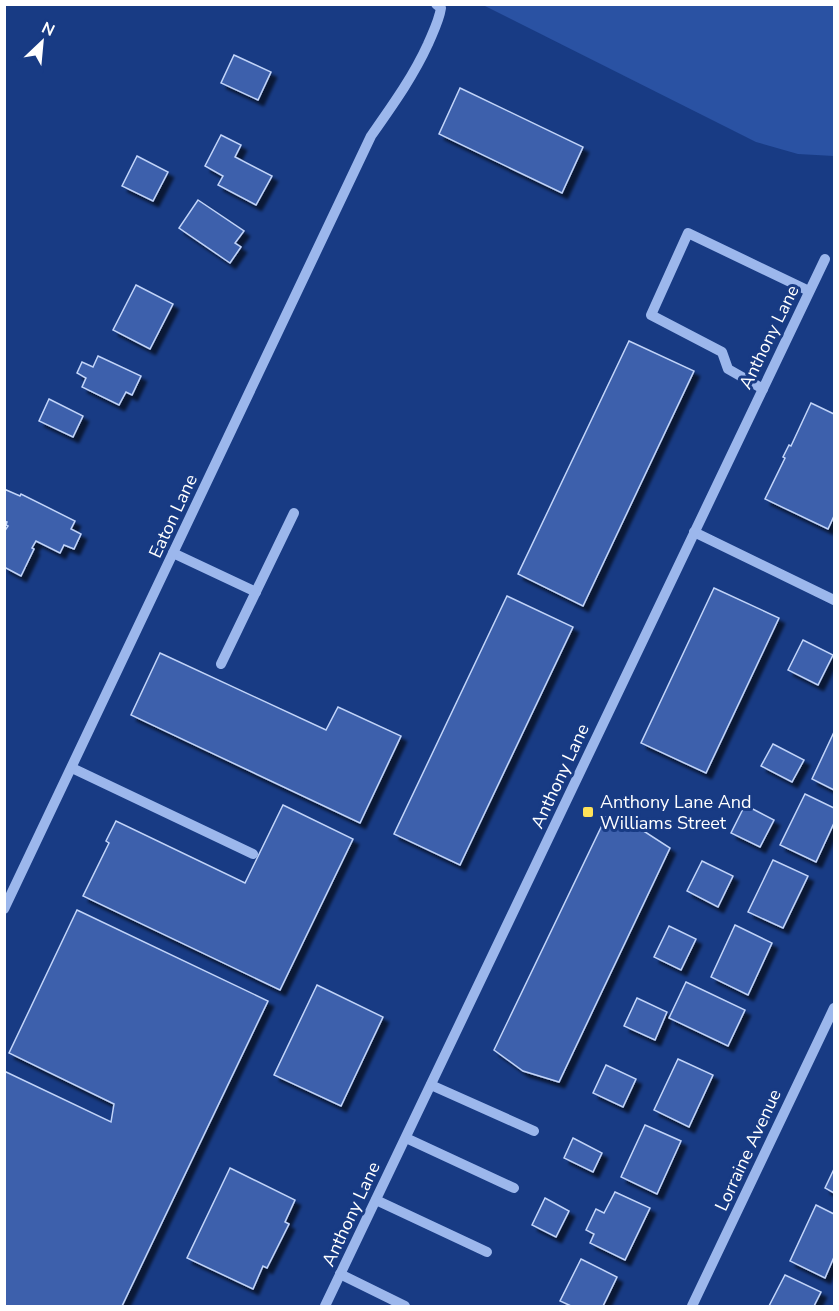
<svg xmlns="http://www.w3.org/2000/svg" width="839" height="1311" viewBox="0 0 839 1311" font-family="'Nunito Sans',sans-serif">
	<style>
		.green { fill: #2a52a3 }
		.building { fill: #3c61ac; stroke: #c2d4f9; stroke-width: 1.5; filter: url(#shadow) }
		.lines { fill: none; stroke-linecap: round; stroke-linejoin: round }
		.minor { stroke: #9cb7ec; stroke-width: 10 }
		.poi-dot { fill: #ffe258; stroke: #183b84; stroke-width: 2 }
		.labels { text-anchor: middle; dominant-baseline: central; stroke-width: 6; stroke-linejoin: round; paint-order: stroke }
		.street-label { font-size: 18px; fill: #fff; stroke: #183b84 }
		.poi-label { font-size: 18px; fill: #fff; stroke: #183b84; text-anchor: start }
	</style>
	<defs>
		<filter id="shadow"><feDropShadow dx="5.5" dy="5.5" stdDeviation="1.5" flood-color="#0009"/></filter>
	</defs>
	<rect width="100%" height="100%" fill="#183b84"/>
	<!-- green -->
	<path class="green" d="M 483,5 L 834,5 L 834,156 L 798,154 L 756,142 Z"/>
	<!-- building -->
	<g class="building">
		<path d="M 234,55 L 271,72 L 258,100 L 221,83 Z"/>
		<path d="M 460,88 L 583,147 L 562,193 L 439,134 Z"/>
		<path d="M 221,135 L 241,145 L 235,157 L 272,176 L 256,205 L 218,185 L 223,176 L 205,166 Z"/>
		<path d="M 137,156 L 168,172 L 153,201 L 122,186 Z"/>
		<path d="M 198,200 L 244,231 L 235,243 L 241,247 L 230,263 L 179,228 Z"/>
		<path d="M 136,285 L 173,304 L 150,349 L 113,330 Z"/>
		<path d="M 629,341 L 694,371 L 583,606 L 518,574 Z"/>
		<path d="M 98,356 L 141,376 L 132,395 L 126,392 L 119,405 L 82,387 L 86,378 L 77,373 L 82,362 L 93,367 Z"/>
		<path d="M 49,399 L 83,416 L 73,437 L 39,421 Z"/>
		<path d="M 811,403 L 834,414 L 834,516 L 828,529 L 765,499 L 785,458 L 783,457 L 789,445 L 791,446 Z"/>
		<path d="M 4,489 L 20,496 L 21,494 L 75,521 L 71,529 L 81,534 L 74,549 L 64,545 L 60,553 L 36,541 L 32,548 L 34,549 L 21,576 L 4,567 L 4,532 L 8,526 L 6,525 L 7,522 L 4,521 Z"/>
		<path d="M 714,588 L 779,618 L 706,773 L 641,743 Z"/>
		<path d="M 507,596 L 573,627 L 460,865 L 394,834 Z"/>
		<path d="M 803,640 L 833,655 L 818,685 L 788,670 Z"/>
		<path d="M 160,653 L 326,730 L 338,707 L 401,736 L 360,823 L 131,715 Z"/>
		<path d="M 834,732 L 834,790 L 812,779 Z"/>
		<path d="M 773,744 L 804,760 L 792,782 L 761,766 Z"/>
		<path d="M 805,794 L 834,808 L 834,823 L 816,862 L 780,845 Z"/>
		<path d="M 283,805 L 353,839 L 280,990 L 83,896 L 109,843 L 106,841 L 116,821 L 245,883 Z"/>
		<path d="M 745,805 L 774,820 L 760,847 L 731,833 Z"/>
		<path d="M 606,817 L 639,828 L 670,848 L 559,1082 L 523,1071 L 494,1050 Z"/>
		<path d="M 773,860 L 808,876 L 783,928 L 748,912 Z"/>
		<path d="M 702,861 L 733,876 L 718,907 L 687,891 Z"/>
		<path d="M 77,910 L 268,1001 L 122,1306 L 4,1306 L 4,1071 L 111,1122 L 114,1104 L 9,1053 Z"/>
		<path d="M 735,925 L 772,943 L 748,995 L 711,977 Z"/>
		<path d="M 669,926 L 696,939 L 681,970 L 654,957 Z"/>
		<path d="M 686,982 L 745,1010 L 728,1046 L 669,1018 Z"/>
		<path d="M 317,985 L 383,1017 L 341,1106 L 274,1075 Z"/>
		<path d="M 637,998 L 667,1012 L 655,1040 L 624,1026 Z"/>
		<path d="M 678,1059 L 713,1075 L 689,1127 L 654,1110 Z"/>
		<path d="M 606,1065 L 636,1079 L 623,1107 L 593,1093 Z"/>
		<path d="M 645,1125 L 681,1141 L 657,1194 L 621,1177 Z"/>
		<path d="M 573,1138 L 602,1153 L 593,1172 L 564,1158 Z"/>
		<path d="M 230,1168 L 295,1200 L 285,1222 L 289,1224 L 267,1268 L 263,1266 L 253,1289 L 187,1258 Z"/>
		<path d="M 834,1169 L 834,1193 L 825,1188 Z"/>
		<path d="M 615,1192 L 650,1208 L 625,1260 L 590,1243 L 594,1234 L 586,1230 L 596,1209 L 604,1213 Z"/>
		<path d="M 545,1198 L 569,1211 L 556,1237 L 532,1225 Z"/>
		<path d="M 816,1205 L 834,1214 L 834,1257 L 825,1278 L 790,1261 Z"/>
		<path d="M 581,1259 L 617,1277 L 603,1306 L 571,1306 L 560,1301 Z"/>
		<path d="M 785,1275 L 821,1292 L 814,1306 L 769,1306 Z"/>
	</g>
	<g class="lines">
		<!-- minor -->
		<g class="minor">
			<path d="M 763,389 L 728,369 L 722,352 L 651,315 L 688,233 L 809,291"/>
			<path d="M 694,532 L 834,600"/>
			<path d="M 173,553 L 256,592"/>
			<path d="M 221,664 L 294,513"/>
			<path d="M 72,768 L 253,854"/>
			<path d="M 4,909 L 371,136 C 392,106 413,77 428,44 C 433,32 439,21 441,8 L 436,4"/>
			<path d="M 431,1085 L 534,1131"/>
			<path d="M 406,1138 L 514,1188"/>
			<path d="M 376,1200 L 487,1252"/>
			<path d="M 340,1274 L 405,1306"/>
			<path d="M 325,1306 L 825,259"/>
			<path d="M 692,1306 L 834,1008"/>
		</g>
	</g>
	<!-- markers -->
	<rect class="poi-dot" x="582" y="806" width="12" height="12" rx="3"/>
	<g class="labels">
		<!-- street labels -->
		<g class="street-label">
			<text transform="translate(769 337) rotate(-64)">Anthony Lane</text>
			<text transform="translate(173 516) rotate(-65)">Eaton Lane</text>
			<text transform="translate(560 776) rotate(-65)">Anthony Lane</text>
			<text transform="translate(748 1150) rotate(-65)">Lorraine Avenue</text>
			<text transform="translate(351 1214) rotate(-65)">Anthony Lane</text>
		</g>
		<!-- poi labels -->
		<g class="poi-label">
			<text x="600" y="802">Anthony Lane And<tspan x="600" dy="21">Williams Street</tspan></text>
		</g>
	</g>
	<!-- border -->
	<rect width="839" height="1311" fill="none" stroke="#ffffff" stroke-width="12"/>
	<!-- north arrow -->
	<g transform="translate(42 42) rotate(26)" stroke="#183b84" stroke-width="4.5" paint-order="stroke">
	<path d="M0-4.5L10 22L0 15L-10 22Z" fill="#ffffff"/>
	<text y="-9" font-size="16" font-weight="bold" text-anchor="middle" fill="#ffffff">N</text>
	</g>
</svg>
